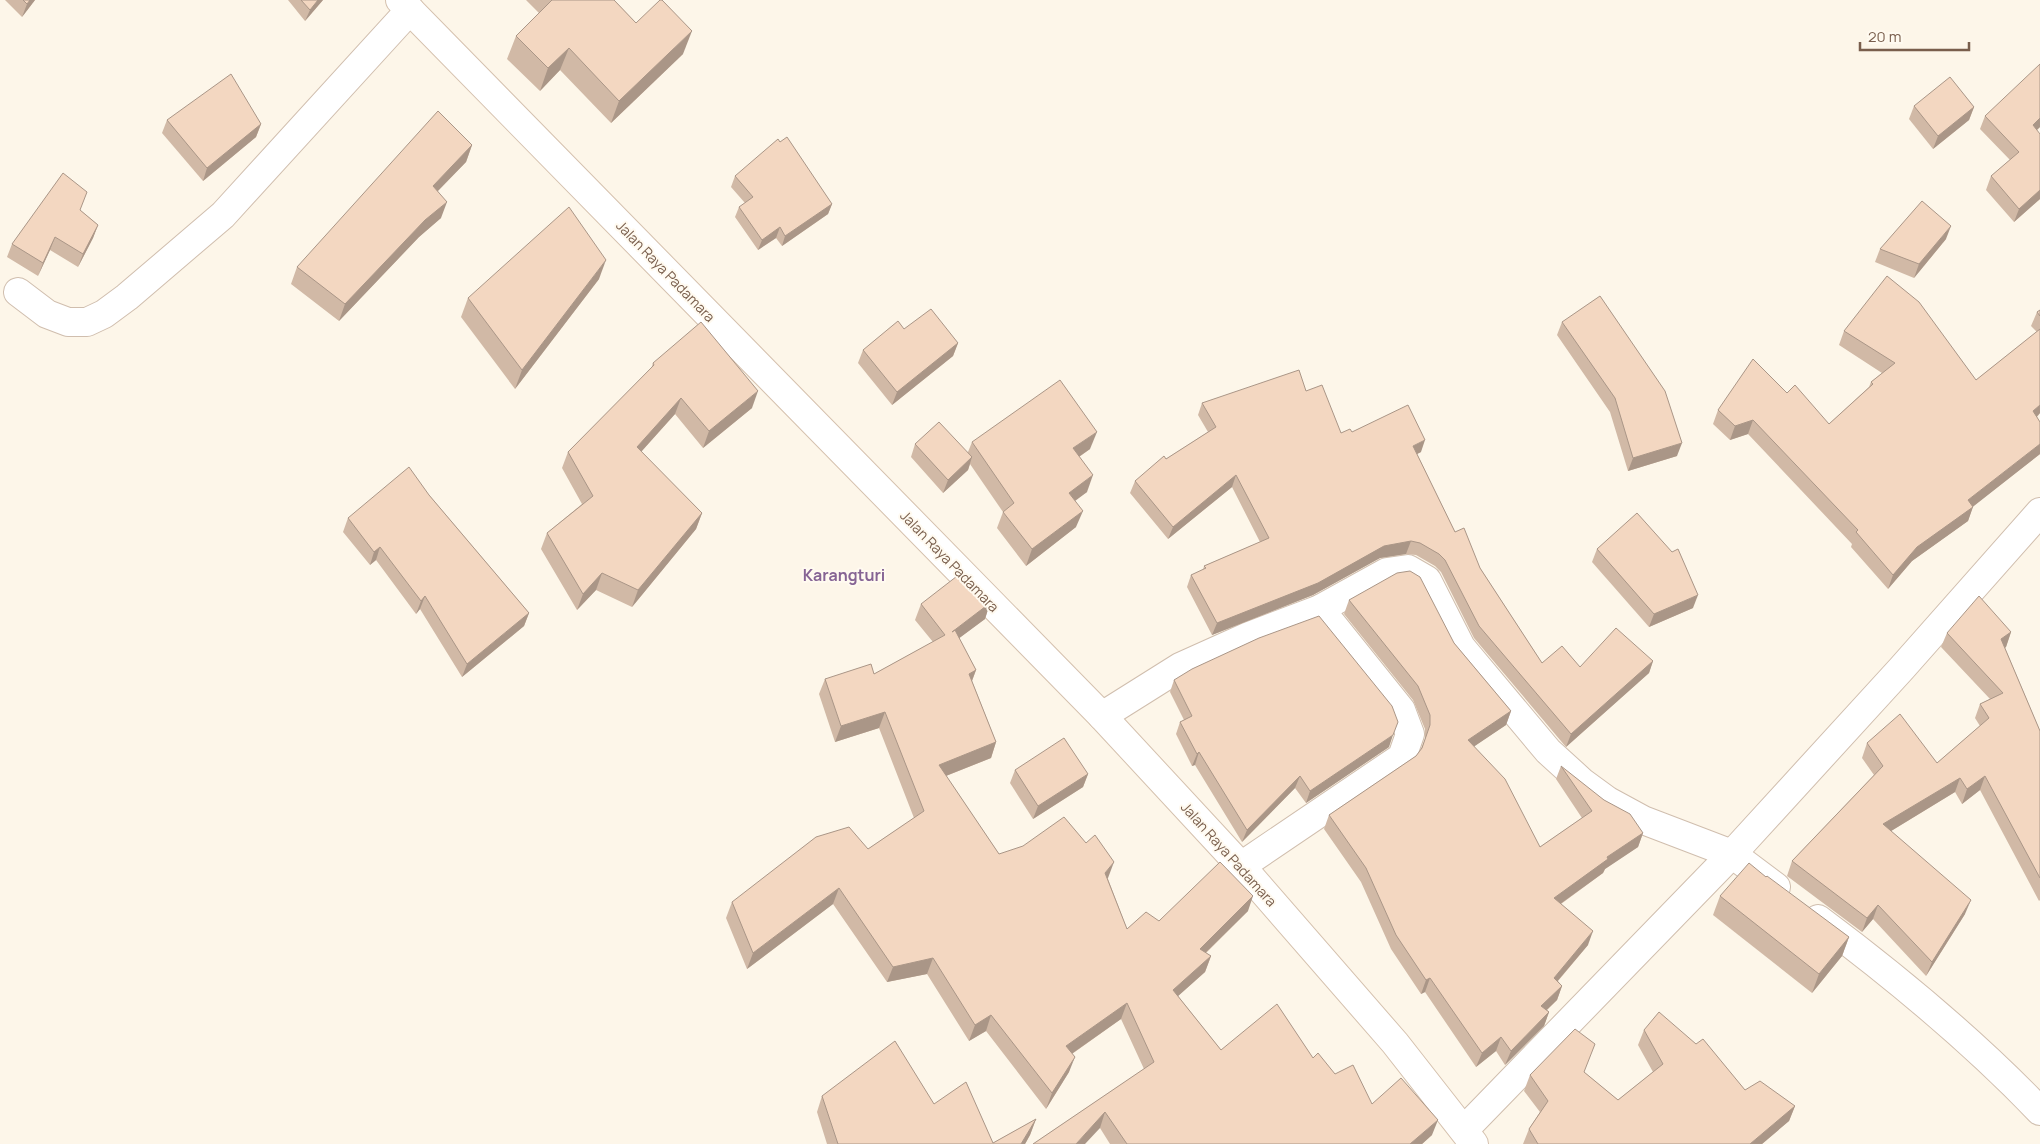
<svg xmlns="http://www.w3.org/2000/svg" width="2040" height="1144" viewBox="0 0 2040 1144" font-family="Manrope,sans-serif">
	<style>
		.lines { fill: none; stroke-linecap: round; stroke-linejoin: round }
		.street-casing { stroke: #d0beae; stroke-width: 30 }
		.secondary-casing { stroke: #d5c1ae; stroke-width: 30 }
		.street { stroke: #fff; stroke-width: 28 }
		.secondary { stroke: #fff; stroke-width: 28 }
		.wall { fill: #d1b9a6 }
		.shaded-wall { fill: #aa9687 }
		.building { fill: #f3d7c1; stroke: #aa9687 }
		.labels { text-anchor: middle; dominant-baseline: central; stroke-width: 4; stroke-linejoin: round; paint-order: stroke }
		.street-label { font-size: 14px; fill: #795e4c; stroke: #fffaf0 }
		.quarter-label { font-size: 16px; font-weight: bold; fill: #866494; stroke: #fffaf0 }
	</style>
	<rect width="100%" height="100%" fill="#fdf6e9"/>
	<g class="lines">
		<defs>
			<g id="street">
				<path d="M 18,292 L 47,314 L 68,322 L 87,322 L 104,314 L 127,297 L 223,215 L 410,10"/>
				<path d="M 1102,716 L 1180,667 L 1249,636 L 1320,609 L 1387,572 L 1408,569 L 1427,580 L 1461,647 L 1548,751 L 1582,782 L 1608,801 L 1643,820 L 1732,854 L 1776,887"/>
				<path d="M 1241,866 L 1402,757 L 1410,734 L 1401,710 L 1320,609"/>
				<path d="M 1818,919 C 1897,978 1972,1040 2040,1111"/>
				<path d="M 1464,1130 L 1732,854 L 1902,668 L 2040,512"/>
			</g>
			<path id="secondary" d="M 400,0 L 1102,716 L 1241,866 L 1395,1043 L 1474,1144"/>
		</defs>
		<!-- street casing -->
		<use href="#street" class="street-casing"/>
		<!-- secondary casing -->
		<use href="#secondary" class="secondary-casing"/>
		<!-- street -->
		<use href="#street" class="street"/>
		<!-- secondary -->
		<use href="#secondary" class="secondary"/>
	</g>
	<!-- wall -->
	<g class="wall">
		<path d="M 5,0 L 35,0 L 22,17 Z"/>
		<path d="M 288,0 L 323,0 L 305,21 Z"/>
		<path d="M 526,0 L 614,0 L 636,23 L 683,54 L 611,123 L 560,70 L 540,91 L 507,59 L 516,36 L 539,13 Z"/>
		<path d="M 1914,106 L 1974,107 L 1969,120 L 1933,149 L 1909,119 Z"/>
		<path d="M 1985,116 L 2040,127 L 2037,130 L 2040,199 L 2014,222 L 1986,190 L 1991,176 L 2010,160 L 1980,129 Z"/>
		<path d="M 167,120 L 261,124 L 256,137 L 203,181 L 162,133 Z"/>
		<path d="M 472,145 L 466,162 L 438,191 L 441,218 L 419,237 L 339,321 L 291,284 L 297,267 Z"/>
		<path d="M 735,176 L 832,204 L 828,214 L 782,246 L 776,238 L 758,250 L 735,217 L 739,207 L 745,203 L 731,187 Z"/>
		<path d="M 80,210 L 98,225 L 93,238 L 78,267 L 50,250 L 38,276 L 7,257 L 12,244 Z"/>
		<path d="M 1946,239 L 1914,278 L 1875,262 L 1880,249 Z"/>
		<path d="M 599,279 L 515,389 L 461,317 L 468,298 Z"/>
		<path d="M 2040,310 L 2040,413 L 2037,417 L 2040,422 L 2040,454 L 1973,506 L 1968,521 L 1912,561 L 1888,589 L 1851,547 L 1852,544 L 1748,434 L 1730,440 L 1713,424 L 1718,410 L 1787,393 L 1829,424 L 1869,387 L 1871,382 L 1882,373 L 1839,345 L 1844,331 L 1976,380 L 2037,332 L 2031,326 L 2037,312 Z"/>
		<path d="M 1562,322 L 1677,456 L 1628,471 L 1610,412 L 1557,335 Z"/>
		<path d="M 904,329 L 958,343 L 953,356 L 892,405 L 858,363 L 863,350 Z"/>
		<path d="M 653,363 L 752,408 L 703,448 L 675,414 L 641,452 L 702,513 L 696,529 L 632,607 L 596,590 L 577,610 L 541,549 L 547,533 L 582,504 L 562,468 L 568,452 L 651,369 Z"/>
		<path d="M 1306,391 L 1341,433 L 1352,432 L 1421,452 L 1417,454 L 1455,532 L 1480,568 L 1542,663 L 1580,667 L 1653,661 L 1649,673 L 1566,747 L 1474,638 L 1441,572 L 1435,566 L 1416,555 L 1406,554 L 1380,558 L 1313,595 L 1212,635 L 1187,587 L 1191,575 L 1203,570 L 1204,566 L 1260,542 L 1232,487 L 1168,539 L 1130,493 L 1135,481 L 1166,459 L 1208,432 L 1198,415 L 1202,403 Z"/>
		<path d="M 972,442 L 1090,449 L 1079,457 L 1087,492 L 1075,500 L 1076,527 L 1026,566 L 997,528 L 1003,512 L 970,464 L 968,470 L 943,493 L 911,457 L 915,444 L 968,452 Z"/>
		<path d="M 429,495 L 529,613 L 524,626 L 462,677 L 420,609 L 416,614 L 376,560 L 370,565 L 343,532 L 348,518 Z"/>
		<path d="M 1597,549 L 1693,608 L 1649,627 L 1592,562 Z"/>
		<path d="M 1349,600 L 1454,643 L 1511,711 L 1506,725 L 1474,746 L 1540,847 L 1582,818 L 1556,779 L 1561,766 L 1643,833 L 1638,847 L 1605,869 L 1603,873 L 1561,904 L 1588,945 L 1558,981 L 1562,986 L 1557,1000 L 1547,1010 L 1549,1012 L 1544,1026 L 1505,1065 L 1496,1051 L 1476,1067 L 1425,992 L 1421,994 L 1391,949 L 1361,882 L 1324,829 L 1329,815 L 1416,756 L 1421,749 L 1425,739 L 1425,729 L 1413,700 L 1344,614 Z"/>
		<path d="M 990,603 L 985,619 L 959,638 L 976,670 L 972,681 L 996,742 L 991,758 L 946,776 L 999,854 L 1108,879 L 1127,929 L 1159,921 L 1248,911 L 1206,953 L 1211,956 L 1205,972 L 1178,996 L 1221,1050 L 1313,1058 L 1335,1074 L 1372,1104 L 1432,1135 L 1422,1144 L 1110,1144 L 1100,1128 L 1033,1144 L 1144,1069 L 1121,1019 L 1072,1054 L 1069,1072 L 1046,1109 L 986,1031 L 969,1041 L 927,974 L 887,982 L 833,904 L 747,969 L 726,918 L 732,902 L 868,849 L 914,818 L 879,728 L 835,742 L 819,694 L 825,679 L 874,674 L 933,642 L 915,620 L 921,604 Z"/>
		<path d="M 2011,632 L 2006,647 L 2005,648 L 2040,731 L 2040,900 L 2039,901 L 1980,790 L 1962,804 L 1955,792 L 1891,831 L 1965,914 L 1926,976 L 1873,919 L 1862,932 L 1787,876 L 1792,861 L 1874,775 L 1862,758 L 1867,743 L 1937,763 L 1980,726 L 1975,718 L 1980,704 L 1990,699 L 1941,647 L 1947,633 Z"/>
		<path d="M 1174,680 L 1389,747 L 1306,803 L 1295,788 L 1242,842 L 1195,765 L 1192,766 L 1176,734 L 1180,722 L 1184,720 L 1170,692 Z"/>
		<path d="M 1015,770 L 1088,774 L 1083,787 L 1033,819 L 1010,783 Z"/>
		<path d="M 1766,877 L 1849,937 L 1842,956 L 1812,993 L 1713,915 L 1720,896 Z"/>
		<path d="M 1644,1030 L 1745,1090 L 1795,1106 L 1789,1121 L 1762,1144 L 1523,1144 L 1529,1129 L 1540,1112 L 1524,1091 L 1530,1075 L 1584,1072 L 1618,1100 L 1653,1072 L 1638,1045 Z"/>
		<path d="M 822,1096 L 934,1104 L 993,1143 L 1036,1119 L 1030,1135 L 1025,1144 L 827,1144 L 817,1112 Z"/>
	</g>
	<!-- shaded-wall -->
	<g class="shaded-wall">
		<path d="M 30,0 L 35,0 L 22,17 L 27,4 Z"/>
		<path d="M 318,0 L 323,0 L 305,21 L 310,10 Z"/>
		<path d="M 692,31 L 683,54 L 611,123 L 619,101 Z"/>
		<path d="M 569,48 L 560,70 L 540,91 L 548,68 Z"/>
		<path d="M 1974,107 L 1969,120 L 1933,149 L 1938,136 Z"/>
		<path d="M 2040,118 L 2040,127 L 2028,138 L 2033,125 Z"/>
		<path d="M 261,124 L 256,137 L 203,181 L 207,168 Z"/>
		<path d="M 472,145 L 466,162 L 427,202 L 433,186 Z"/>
		<path d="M 2040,190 L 2040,199 L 2014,222 L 2019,209 Z"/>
		<path d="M 447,202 L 441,218 L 419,237 L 339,321 L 345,304 L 425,220 Z"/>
		<path d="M 832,204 L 828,214 L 782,246 L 785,236 Z"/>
		<path d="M 98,225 L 93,238 L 78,267 L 83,254 Z"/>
		<path d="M 1951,226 L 1946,239 L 1914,278 L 1919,264 Z"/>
		<path d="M 780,227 L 776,238 L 758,250 L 762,240 Z"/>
		<path d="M 55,237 L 50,250 L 38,276 L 43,263 Z"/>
		<path d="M 606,260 L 599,279 L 515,389 L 522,370 Z"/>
		<path d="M 958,343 L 953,356 L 892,405 L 897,392 Z"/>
		<path d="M 758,391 L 752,408 L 703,448 L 709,431 Z"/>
		<path d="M 681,398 L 675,414 L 631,463 L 637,447 Z"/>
		<path d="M 2040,405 L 2040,413 L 2028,426 L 2033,411 Z"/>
		<path d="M 1753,420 L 1748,434 L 1730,440 L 1735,426 Z"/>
		<path d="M 1097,432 L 1090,449 L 1067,465 L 1073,448 Z"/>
		<path d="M 1425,440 L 1421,452 L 1409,458 L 1413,446 Z"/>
		<path d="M 1682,443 L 1677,456 L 1628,471 L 1633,458 Z"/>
		<path d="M 2040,444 L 2040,454 L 1965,513 L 1973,507 L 1968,521 L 1912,561 L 1888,589 L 1893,575 L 1917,547 L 1968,500 Z"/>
		<path d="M 972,457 L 968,470 L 943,493 L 948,480 Z"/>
		<path d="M 1093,475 L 1087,492 L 1063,510 L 1069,493 Z"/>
		<path d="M 1236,475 L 1232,487 L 1168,539 L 1173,527 Z"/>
		<path d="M 1083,511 L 1076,527 L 1026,566 L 1032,549 Z"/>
		<path d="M 702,513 L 696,529 L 632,607 L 638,590 Z"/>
		<path d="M 1411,541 L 1406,554 L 1380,558 L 1313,595 L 1212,635 L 1217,623 L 1384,546 Z"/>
		<path d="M 380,547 L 376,560 L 370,565 L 374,552 Z"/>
		<path d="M 602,573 L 596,590 L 577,610 L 583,594 Z"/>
		<path d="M 1698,595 L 1693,608 L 1649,627 L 1654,614 Z"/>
		<path d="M 425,596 L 420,609 L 416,614 L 421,601 Z"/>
		<path d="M 990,603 L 985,619 L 946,648 L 952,632 Z"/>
		<path d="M 529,613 L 524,626 L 462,677 L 467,664 Z"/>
		<path d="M 2011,632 L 2006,647 L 1996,653 L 2001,639 Z"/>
		<path d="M 1653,661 L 1649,673 L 1566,747 L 1571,734 Z"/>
		<path d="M 976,670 L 970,686 L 969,674 Z"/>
		<path d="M 1511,711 L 1506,725 L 1463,754 L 1468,740 Z"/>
		<path d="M 885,712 L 879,728 L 835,742 L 841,726 Z"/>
		<path d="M 1393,735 L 1389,747 L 1306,803 L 1310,791 Z"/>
		<path d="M 996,742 L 991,758 L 933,781 L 939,765 Z"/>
		<path d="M 1199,752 L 1195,765 L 1192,766 L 1197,754 Z"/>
		<path d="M 1088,774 L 1083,787 L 1033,819 L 1038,806 Z"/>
		<path d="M 1300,776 L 1295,788 L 1242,842 L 1247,830 Z"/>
		<path d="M 1985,776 L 1980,790 L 1962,804 L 1967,789 Z"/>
		<path d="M 1960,778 L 1955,792 L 1878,839 L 1883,824 Z"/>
		<path d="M 1643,833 L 1638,847 L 1605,869 L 1603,873 L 1549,912 L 1554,898 L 1607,857 Z"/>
		<path d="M 1114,862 L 1108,878 L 1100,889 L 1105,873 Z"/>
		<path d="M 839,888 L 833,904 L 747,969 L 753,953 Z"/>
		<path d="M 1253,896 L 1248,911 L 1194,964 L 1200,949 Z"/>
		<path d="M 1971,900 L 1965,914 L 1926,976 L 1932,962 Z"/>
		<path d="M 1878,905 L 1873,919 L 1862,932 L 1867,918 Z"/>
		<path d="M 1593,931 L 1588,945 L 1549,991 L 1554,978 Z"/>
		<path d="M 1849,937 L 1842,956 L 1812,993 L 1819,974 Z"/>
		<path d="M 1211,956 L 1205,972 L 1168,1005 L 1173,990 Z"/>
		<path d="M 933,958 L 927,974 L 887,982 L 893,967 Z"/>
		<path d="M 1430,978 L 1425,992 L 1421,994 L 1426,980 Z"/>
		<path d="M 1562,986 L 1557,1000 L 1536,1020 L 1541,1006 Z"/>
		<path d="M 1127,1003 L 1121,1019 L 1060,1062 L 1066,1046 Z"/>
		<path d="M 1549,1012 L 1544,1026 L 1505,1065 L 1511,1051 Z"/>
		<path d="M 991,1015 L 986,1031 L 969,1041 L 975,1025 Z"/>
		<path d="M 1501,1037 L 1496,1051 L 1476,1067 L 1482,1053 Z"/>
		<path d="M 1075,1057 L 1069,1072 L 1046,1109 L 1052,1093 Z"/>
		<path d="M 1795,1106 L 1789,1121 L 1762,1144 L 1750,1144 Z"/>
		<path d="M 1105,1112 L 1100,1128 L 1085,1144 L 1076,1144 Z"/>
		<path d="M 1036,1119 L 1030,1135 L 1025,1144 L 1021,1144 Z"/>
		<path d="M 1438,1120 L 1432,1135 L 1422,1144 L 1410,1144 Z"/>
	</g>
	<!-- building -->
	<g class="building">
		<path d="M 23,0 L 30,0 L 27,4 Z"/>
		<path d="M 301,0 L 318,0 L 310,10 Z"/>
		<path d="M 552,0 L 614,0 L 636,23 L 660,0 L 662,0 L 692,31 L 619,101 L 569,48 L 548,68 L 516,36 Z"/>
		<path d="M 2040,64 L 2040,118 L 2033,125 L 2040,134 L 2040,190 L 2019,209 L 1991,176 L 2019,152 L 1985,116 Z"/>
		<path d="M 231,74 L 261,124 L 207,168 L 167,120 Z"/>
		<path d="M 1950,77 L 1974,107 L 1938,136 L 1914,106 Z"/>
		<path d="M 438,111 L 472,145 L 433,186 L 447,202 L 425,220 L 345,304 L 297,267 Z"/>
		<path d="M 787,137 L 832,204 L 785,236 L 780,227 L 762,240 L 739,207 L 753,197 L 735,176 L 778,139 L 780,142 Z"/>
		<path d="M 63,173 L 87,192 L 80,210 L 98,225 L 83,254 L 55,237 L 43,263 L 12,244 Z"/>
		<path d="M 1922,201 L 1951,226 L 1919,264 L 1880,249 Z"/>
		<path d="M 569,207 L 606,260 L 522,370 L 468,298 Z"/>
		<path d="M 1887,276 L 1919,302 L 1976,380 L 2040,329 L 2040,405 L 2033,411 L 2040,422 L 2040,444 L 1968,500 L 1973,507 L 1917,547 L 1893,575 L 1856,532 L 1858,530 L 1753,420 L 1735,426 L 1718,410 L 1753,359 L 1787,393 L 1795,385 L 1829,424 L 1873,384 L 1871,382 L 1895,363 L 1844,331 Z"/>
		<path d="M 1600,296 L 1665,391 L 1682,443 L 1633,458 L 1615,398 L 1562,322 Z"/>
		<path d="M 931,309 L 958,343 L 897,392 L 863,350 L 898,321 L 904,329 Z"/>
		<path d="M 2040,310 L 2040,316 L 2037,312 Z"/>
		<path d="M 701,322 L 758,391 L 709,431 L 681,398 L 637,447 L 702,513 L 638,590 L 602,573 L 583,594 L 547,533 L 593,496 L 568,452 L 654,365 L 653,363 Z"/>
		<path d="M 1299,370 L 1306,391 L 1322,385 L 1341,433 L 1350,429 L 1352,432 L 1408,405 L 1425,440 L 1413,446 L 1455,532 L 1464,528 L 1480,568 L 1542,663 L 1562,646 L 1580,667 L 1616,628 L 1653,661 L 1571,734 L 1479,626 L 1445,560 L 1439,554 L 1420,543 L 1411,541 L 1384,546 L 1318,583 L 1217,623 L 1191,575 L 1206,568 L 1204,566 L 1269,538 L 1236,475 L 1173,527 L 1135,481 L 1164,456 L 1166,459 L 1216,427 L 1202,403 Z"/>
		<path d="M 1060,380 L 1097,432 L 1073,448 L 1093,475 L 1069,493 L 1083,511 L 1032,549 L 1003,512 L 1014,503 L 972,442 Z"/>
		<path d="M 939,422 L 972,457 L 948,480 L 915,444 Z"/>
		<path d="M 409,467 L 429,495 L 529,613 L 467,664 L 425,596 L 421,601 L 380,547 L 374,552 L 348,518 Z"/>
		<path d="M 1637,513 L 1672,552 L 1678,549 L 1698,595 L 1654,614 L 1597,549 Z"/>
		<path d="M 1410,571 L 1420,577 L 1454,643 L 1511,711 L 1468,740 L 1505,779 L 1540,847 L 1592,811 L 1561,766 L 1604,800 L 1630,814 L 1643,833 L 1607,857 L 1608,859 L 1554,898 L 1593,931 L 1554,978 L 1562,986 L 1541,1006 L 1549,1012 L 1511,1051 L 1501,1037 L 1482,1053 L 1430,978 L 1426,980 L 1396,935 L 1366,868 L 1329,815 L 1416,756 L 1422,748 L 1430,725 L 1430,715 L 1418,686 L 1349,600 L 1397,573 Z"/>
		<path d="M 961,573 L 990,603 L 952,632 L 955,630 L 976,670 L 969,674 L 996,742 L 939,765 L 999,854 L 1023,846 L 1064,817 L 1086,843 L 1095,835 L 1114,862 L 1105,873 L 1127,929 L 1146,912 L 1159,921 L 1220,862 L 1253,896 L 1200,949 L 1211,956 L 1173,990 L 1221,1050 L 1277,1004 L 1313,1058 L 1318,1053 L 1335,1074 L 1353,1065 L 1372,1104 L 1401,1078 L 1438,1120 L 1410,1144 L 1127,1144 L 1105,1112 L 1076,1144 L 1033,1144 L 1154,1062 L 1127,1003 L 1066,1046 L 1075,1057 L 1052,1093 L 991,1015 L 975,1025 L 933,958 L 893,967 L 839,888 L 753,953 L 732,902 L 816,837 L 849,827 L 868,849 L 924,811 L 885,712 L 841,726 L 825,679 L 871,664 L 874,674 L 945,635 L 921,604 Z"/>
		<path d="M 1979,596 L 2011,632 L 2001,639 L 2040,731 L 2040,878 L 1985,776 L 1967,789 L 1960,778 L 1883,824 L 1971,900 L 1932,962 L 1878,905 L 1867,918 L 1792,861 L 1883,766 L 1867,743 L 1900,714 L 1937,763 L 1989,718 L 1980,704 L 2003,693 L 1947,633 Z"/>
		<path d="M 1319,616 L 1392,706 L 1398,722 L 1393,735 L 1310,791 L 1300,776 L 1247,830 L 1199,752 L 1197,754 L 1180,722 L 1192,716 L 1174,680 L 1192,669 L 1259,638 Z"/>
		<path d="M 1064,738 L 1088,774 L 1038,806 L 1015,770 Z"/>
		<path d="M 1749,863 L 1766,877 L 1767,876 L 1849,937 L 1819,974 L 1720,896 Z"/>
		<path d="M 1659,1012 L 1696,1044 L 1703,1039 L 1745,1090 L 1760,1081 L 1795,1106 L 1750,1144 L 1538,1144 L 1529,1129 L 1548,1101 L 1530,1075 L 1575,1029 L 1595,1044 L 1584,1072 L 1618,1100 L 1663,1064 L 1644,1030 Z"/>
		<path d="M 895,1041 L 934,1104 L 966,1082 L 993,1143 L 1036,1119 L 1021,1144 L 838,1144 L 822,1096 Z"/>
	</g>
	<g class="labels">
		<!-- street labels -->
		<g class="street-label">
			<text transform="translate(666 271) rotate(46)">Jalan Raya Padamara</text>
			<text transform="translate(950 561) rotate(46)">Jalan Raya Padamara</text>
			<text transform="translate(1229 854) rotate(48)">Jalan Raya Padamara</text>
		</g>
		<!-- quarter labels -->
		<g class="quarter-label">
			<text x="844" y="575">Karangturi</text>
		</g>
	</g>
	<!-- scale -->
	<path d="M1860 42v8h109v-8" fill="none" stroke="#795e4c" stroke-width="2.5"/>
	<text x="1868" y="42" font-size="15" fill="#795e4c" stroke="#fffaf0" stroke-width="4" paint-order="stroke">20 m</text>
</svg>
